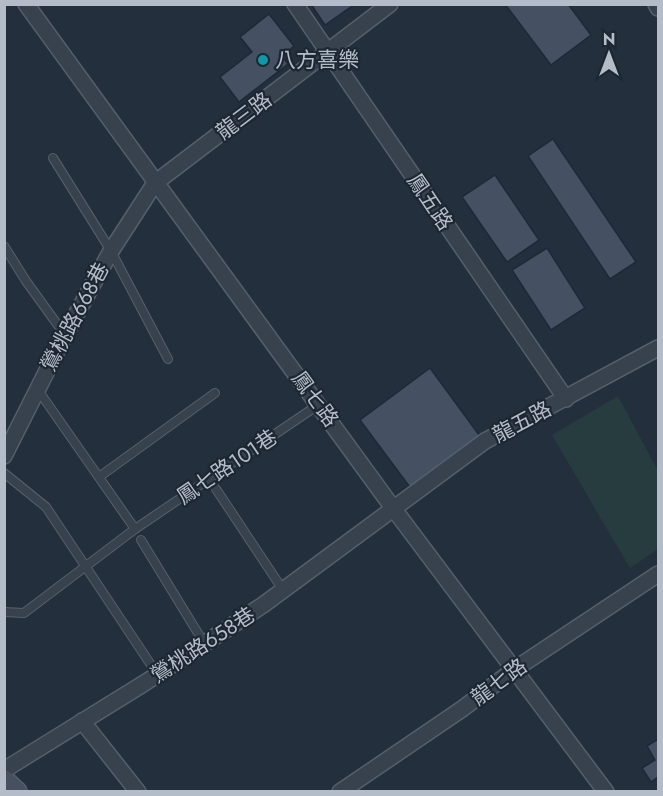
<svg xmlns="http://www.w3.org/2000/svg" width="663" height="796" viewBox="0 0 663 796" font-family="Jost,'Noto Sans TC',sans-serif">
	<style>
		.green { fill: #263c3f }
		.building { fill: #455162; stroke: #1f2835; stroke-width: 1.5 }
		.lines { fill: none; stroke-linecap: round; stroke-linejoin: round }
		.service-casing { stroke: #565f6c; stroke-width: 10 }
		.minor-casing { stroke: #565f6c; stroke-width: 18 }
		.secondary-casing { stroke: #565f6c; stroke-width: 24 }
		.service { stroke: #38414e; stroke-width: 8 }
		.minor { stroke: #38414e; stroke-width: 15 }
		.secondary { stroke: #465061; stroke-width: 21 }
		.culture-dot { fill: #0f9aa8; stroke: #1d2633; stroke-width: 2 }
		.labels { text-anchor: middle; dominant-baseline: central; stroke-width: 4.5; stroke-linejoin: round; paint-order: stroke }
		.poi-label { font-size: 21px; fill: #b4bcc9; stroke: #1d2633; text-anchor: start }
		.street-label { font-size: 21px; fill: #b4bcc9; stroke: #1d2633 }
	</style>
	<rect width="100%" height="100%" fill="#242f3e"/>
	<!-- green -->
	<path class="green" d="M 618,396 L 658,471 L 658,549 L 630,568 L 552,435 Z"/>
	<!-- building -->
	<g class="building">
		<path d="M 311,4 L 355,4 L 325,25 Z"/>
		<path d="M 505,4 L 568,4 L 591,35 L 551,65 Z"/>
		<path d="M 269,14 L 294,46 L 282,56 L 288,64 L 239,102 L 220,77 L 252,52 L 240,37 Z"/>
		<path d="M 553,139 L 636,262 L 610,279 L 528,156 Z"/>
		<path d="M 495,175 L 539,240 L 507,262 L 462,197 Z"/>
		<path d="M 547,248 L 585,308 L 551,330 L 512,270 Z"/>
		<path d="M 430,368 L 482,439 L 412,490 L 360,420 Z"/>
		<path d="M 658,739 L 658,777 L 651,782 L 642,768 L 655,760 L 647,746 Z"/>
	</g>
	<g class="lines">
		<defs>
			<g id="service">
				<path d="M 53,158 L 111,251 L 168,359"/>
				<path d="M 4,246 L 26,281 L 65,335"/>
				<path d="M 38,390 L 135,529"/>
				<path d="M 4,473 L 46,507 L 157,674"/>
				<path d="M 99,477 L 215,393"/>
				<path d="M 216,489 L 283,590"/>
				<path d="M 141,540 L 204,643"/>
				<path d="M 4,612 L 24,613 L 135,529 L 318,405"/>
			</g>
			<g id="minor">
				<path d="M 26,4 L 393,508 L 606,792"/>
				<path d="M 295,4 L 566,399"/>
				<path d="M 656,4 L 658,8"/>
				<path d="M 4,456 L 65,335 L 111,251 L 155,183 L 390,4"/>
				<path d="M 82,721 L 138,792"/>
				<path d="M 4,770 L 143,684 L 263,605 L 485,441 L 658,348"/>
				<path d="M 340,792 L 462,709 L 515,669 L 658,574"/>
			</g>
			<path id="secondary" d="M 4,781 L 16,792"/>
		</defs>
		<!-- service casing -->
		<use href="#service" class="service-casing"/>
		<!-- minor casing -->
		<use href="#minor" class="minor-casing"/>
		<!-- secondary casing -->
		<use href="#secondary" class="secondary-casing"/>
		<!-- service -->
		<use href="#service" class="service"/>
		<!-- minor -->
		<use href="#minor" class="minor"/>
		<!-- secondary -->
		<use href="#secondary" class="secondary"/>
	</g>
	<!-- markers -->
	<circle class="culture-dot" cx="263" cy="60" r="6"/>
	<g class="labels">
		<!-- poi labels -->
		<g class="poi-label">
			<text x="275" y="60">八方喜樂</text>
		</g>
		<!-- street labels -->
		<g class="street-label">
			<text transform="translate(244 116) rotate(-37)">龍三路</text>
			<text transform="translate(430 202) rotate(56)">鳳五路</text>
			<text transform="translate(75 317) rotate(-62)">鶯桃路668巷</text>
			<text transform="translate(315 399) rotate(54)">鳳七路</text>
			<text transform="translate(522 422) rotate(-28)">龍五路</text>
			<text transform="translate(227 467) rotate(-34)">鳳七路101巷</text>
			<text transform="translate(203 645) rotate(-33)">鶯桃路658巷</text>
			<text transform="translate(499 682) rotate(-36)">龍七路</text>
		</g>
	</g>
	<!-- border -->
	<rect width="663" height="796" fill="none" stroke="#b4bcc9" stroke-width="12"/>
	<!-- north arrow -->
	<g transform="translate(609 54)" stroke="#1d2633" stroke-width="4.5" paint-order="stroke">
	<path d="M0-4.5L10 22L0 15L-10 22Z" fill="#b4bcc9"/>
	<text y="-9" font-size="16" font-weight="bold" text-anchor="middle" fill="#b4bcc9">N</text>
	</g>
</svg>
